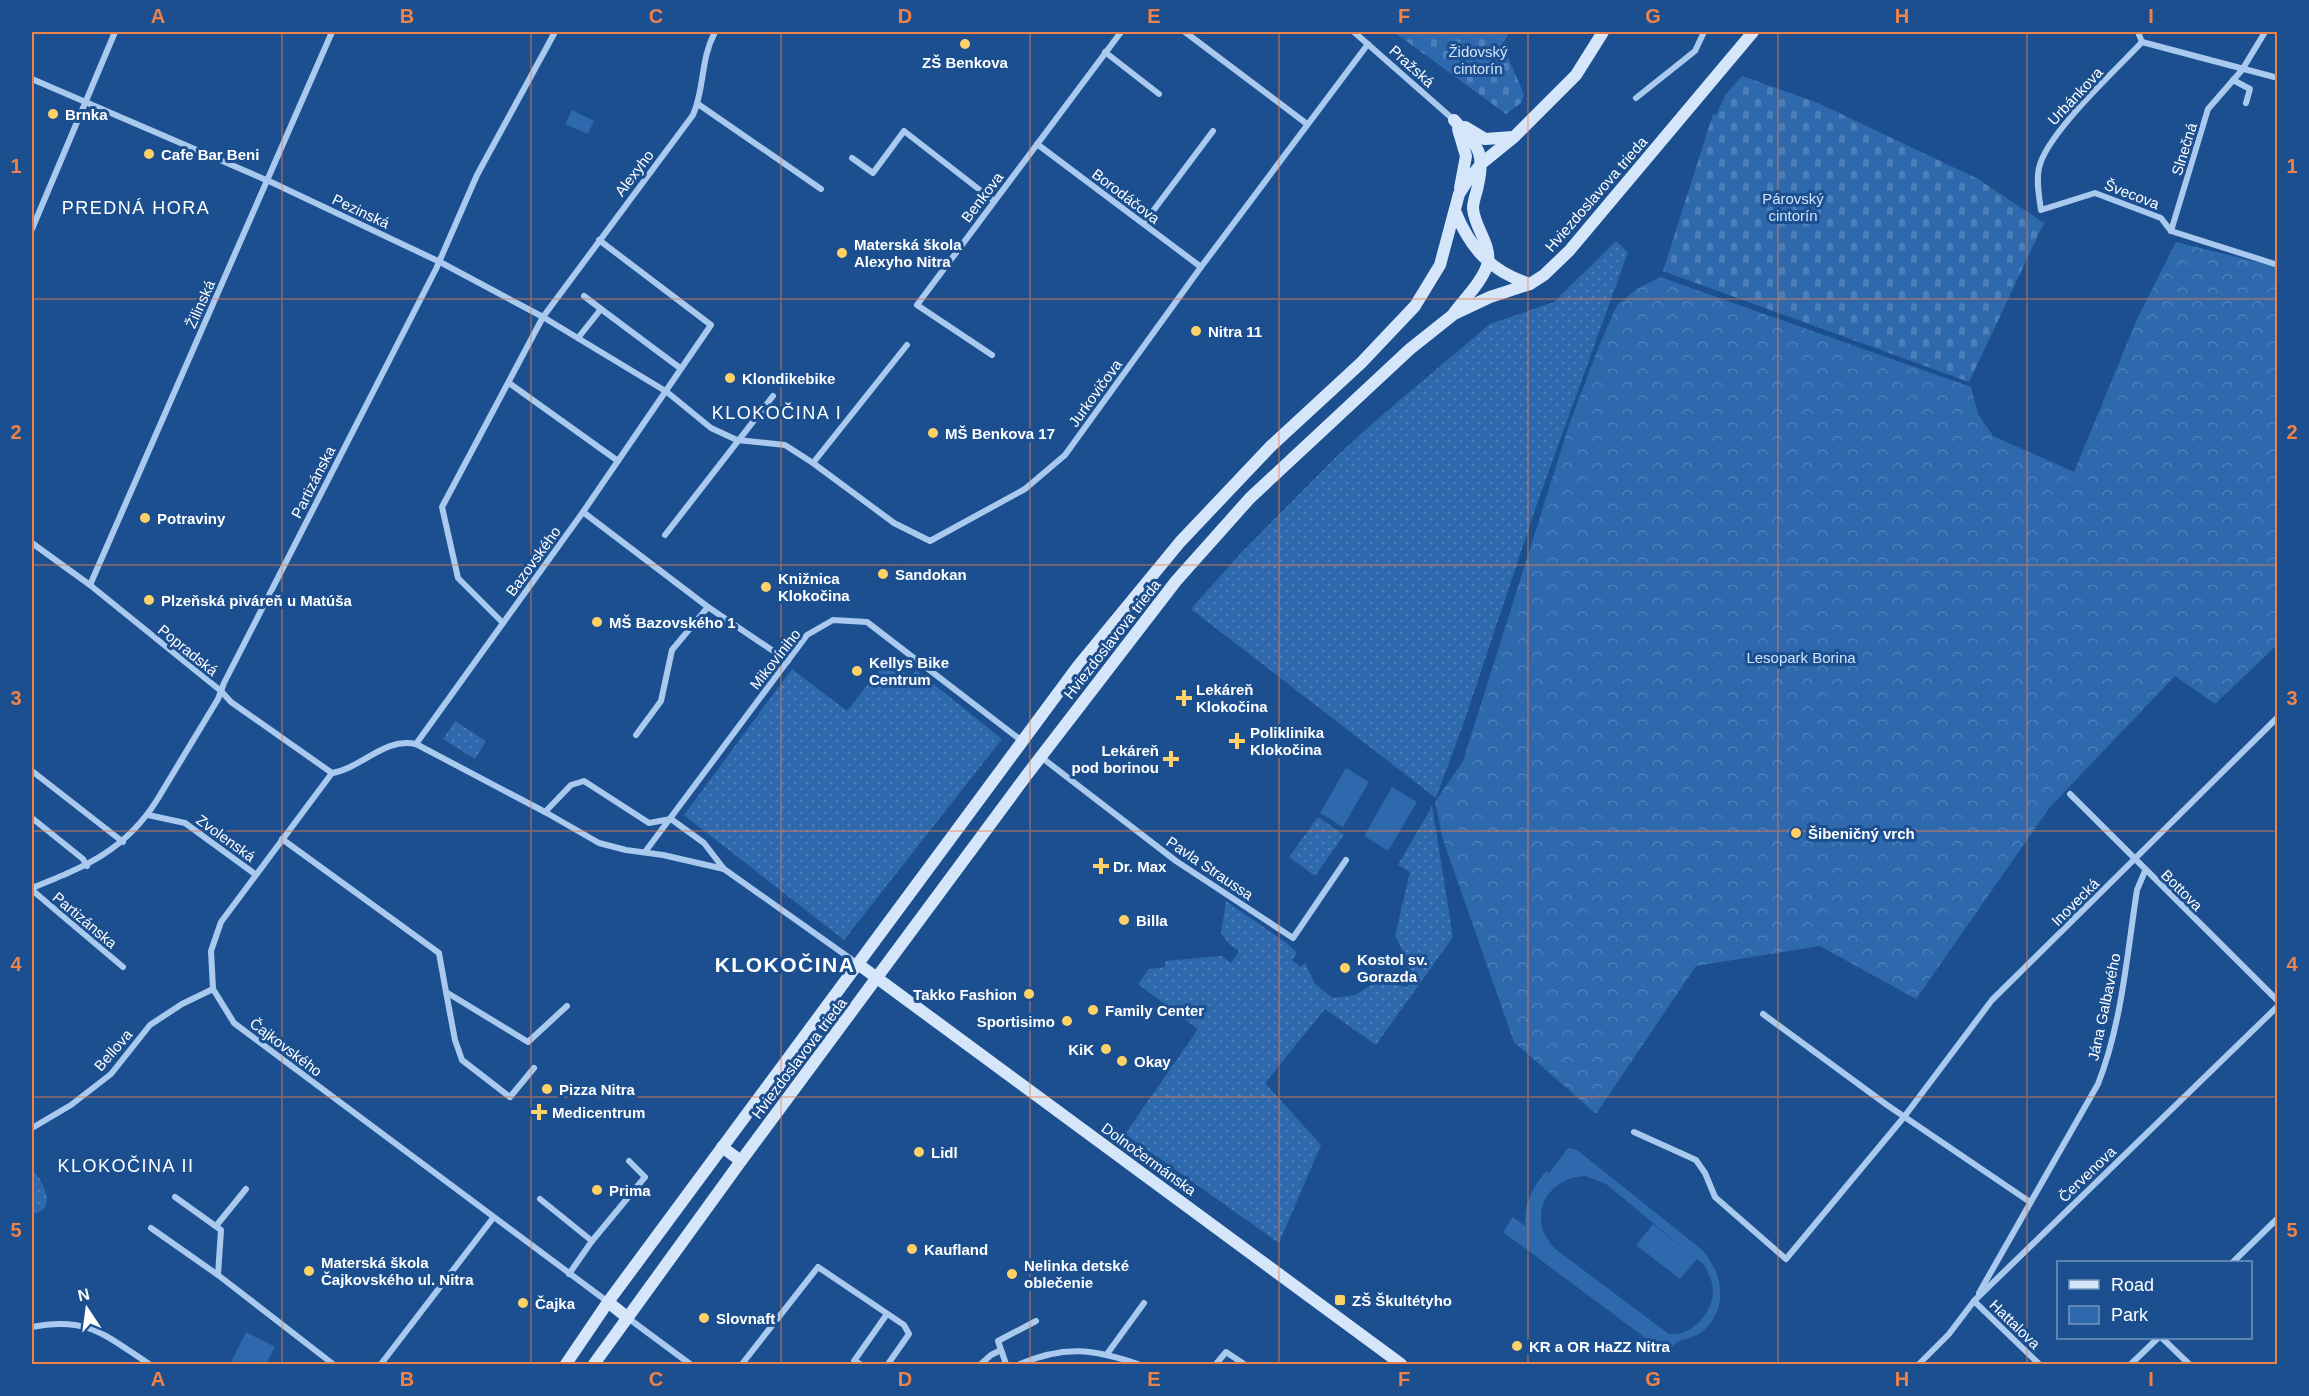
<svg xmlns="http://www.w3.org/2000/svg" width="2309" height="1396" viewBox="0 0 2309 1396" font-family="Arial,sans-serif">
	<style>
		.green { fill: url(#green-dots) }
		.forest { fill: url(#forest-crowns) }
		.cemetery { fill: url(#cemetery-stones) }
		.pitch { fill: #2e69ad; fill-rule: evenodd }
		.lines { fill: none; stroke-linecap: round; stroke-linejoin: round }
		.street { stroke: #a9c9ee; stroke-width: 6 }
		.secondary { stroke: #d6e6fa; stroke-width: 12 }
		.grid { fill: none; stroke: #ee8249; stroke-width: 1.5; stroke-opacity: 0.55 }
		.poi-dot { fill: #ffd166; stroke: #1b4f8f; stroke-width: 2 }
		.labels { text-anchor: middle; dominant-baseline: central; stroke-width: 6; stroke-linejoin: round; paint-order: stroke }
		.park-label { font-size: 15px; fill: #cfe3fa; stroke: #1b4f8f }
		.poi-label { font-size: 15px; font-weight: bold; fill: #fff; stroke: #1b4f8f; text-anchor: start }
		.street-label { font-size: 15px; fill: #fff; stroke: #1b4f8f }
		.quarter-label { font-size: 18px; letter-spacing: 1.5px; fill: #fff; stroke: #1b4f8f }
		.district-label { font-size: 21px; font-weight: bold; letter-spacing: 1.5px; fill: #fff; stroke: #1b4f8f }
		.neatline { fill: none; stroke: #ee8249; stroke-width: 2 }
		.grid-label { font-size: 20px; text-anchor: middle; font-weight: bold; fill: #ee8249 }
	</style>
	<defs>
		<pattern id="green-dots" width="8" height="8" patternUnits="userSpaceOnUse" patternTransform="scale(1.5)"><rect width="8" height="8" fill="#2e69ad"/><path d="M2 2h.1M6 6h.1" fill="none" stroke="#4d80b9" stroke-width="1.8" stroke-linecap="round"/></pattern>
		<pattern id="forest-crowns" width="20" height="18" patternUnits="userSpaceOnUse" patternTransform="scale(1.5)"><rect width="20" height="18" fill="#2e69ad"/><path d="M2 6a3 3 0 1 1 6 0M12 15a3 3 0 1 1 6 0" fill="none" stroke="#4d80b9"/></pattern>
		<pattern id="cemetery-stones" width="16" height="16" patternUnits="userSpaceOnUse" patternTransform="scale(1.5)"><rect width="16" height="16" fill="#2e69ad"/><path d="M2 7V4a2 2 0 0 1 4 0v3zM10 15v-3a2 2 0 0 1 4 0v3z" fill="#4d80b9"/></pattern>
	</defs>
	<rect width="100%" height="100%" fill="#1b4f8f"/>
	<!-- green -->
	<g class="green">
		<path d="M 1616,241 L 1628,252 L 1537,504 L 1464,722 L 1436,798 L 1191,609 L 1239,555 L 1337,456 L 1374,422 L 1490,324 L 1554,302 Z"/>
		<path d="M 885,663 L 911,676 L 916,670 L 1002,739 L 844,940 L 684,815 L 792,669 L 847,711 Z"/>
		<path d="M 455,721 L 486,741 L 475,759 L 443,739 Z"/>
		<path d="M 1432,806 L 1453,937 L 1376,1045 L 1325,1009 L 1265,1083 L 1321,1145 L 1279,1243 L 1125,1134 L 1198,1029 L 1138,984 L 1149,969 L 1165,967 L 1165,961 L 1221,956 L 1231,963 L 1239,951 L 1229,944 L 1221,934 L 1226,901 L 1288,944 L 1297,953 L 1292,960 L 1301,967 L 1305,963 L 1315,984 L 1333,998 L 1355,995 L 1378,981 L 1408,987 L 1407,959 L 1395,936 L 1410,872 L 1398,865 Z"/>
		<path d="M 1318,817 L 1344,835 L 1315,876 L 1289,857 Z"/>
		<path d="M 32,1170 C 44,1180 58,1213 32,1213 Z"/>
	</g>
	<!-- forest -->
	<path class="forest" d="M 2176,242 L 2277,267 L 2277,645 L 2215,704 L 2175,676 L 2050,807 L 1916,999 L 1820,946 L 1696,966 L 1596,1114 L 1514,1042 L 1443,840 L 1435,802 L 1463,761 L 1569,425 L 1599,346 L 1617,305 L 1637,289 L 1660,277 L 1971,387 L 1978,414 L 1993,436 L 2074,472 L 2137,319 Z"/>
	<!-- cemetery -->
	<g class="cemetery">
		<path d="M 1394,32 L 1510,32 L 1502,44 L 1524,94 L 1521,103 L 1506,114 Z"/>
		<path d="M 1742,76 L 1818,103 L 1978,179 L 2044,223 L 1969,382 L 1663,271 L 1713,114 L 1716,115 L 1726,94 Z"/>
	</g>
	<!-- pitch -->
	<g class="pitch">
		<path d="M 572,110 L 594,121 L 588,134 L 565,124 Z"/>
		<path d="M 1346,768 L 1369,782 L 1343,827 L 1320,813 Z"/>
		<path d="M 1392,787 L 1417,802 L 1388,851 L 1364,836 Z"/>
		<path d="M 1568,1148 L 1577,1150 L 1701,1249 C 1724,1273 1729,1309 1702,1332 C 1694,1338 1684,1338 1676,1343 C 1673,1345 1669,1351 1667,1354 L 1503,1232 L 1513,1217 L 1525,1226 C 1524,1202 1532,1189 1546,1171 L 1549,1173 ZM 1585,1176 L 1606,1184 L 1704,1265 C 1709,1274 1713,1282 1713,1292 C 1712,1314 1691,1337 1669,1334 L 1558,1251 C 1525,1223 1543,1178 1585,1176 Z"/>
		<path d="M 1653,1224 L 1697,1259 L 1680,1279 L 1636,1245 Z"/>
		<path d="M 246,1332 L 275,1347 L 266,1364 L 230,1364 Z"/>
	</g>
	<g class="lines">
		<!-- street -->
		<g class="street">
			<path d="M 1185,32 L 1307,124"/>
			<path d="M 1354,32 L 1454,120"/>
			<path d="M 2138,32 L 2142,42"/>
			<path d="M 2142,42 C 2116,70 2046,134 2039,168 C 2036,181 2039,196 2041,210 L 2095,193 L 2161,218 L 2171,231 L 2278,265"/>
			<path d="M 2142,42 L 2278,78"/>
			<path d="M 1105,52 L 1159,94"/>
			<path d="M 32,79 L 271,182 L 440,262 L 543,317 L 667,392 L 711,428 L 737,440 L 785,445 L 813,463 L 894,523 L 930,541 L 1025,489 L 1065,455 L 1201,267 L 1368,44"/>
			<path d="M 2233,80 L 2250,89 L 2246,103"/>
			<path d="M 1636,98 L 1695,51 L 1704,32"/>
			<path d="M 698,104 L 821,189"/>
			<path d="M 1037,144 L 1201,267"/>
			<path d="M 852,158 L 873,173 L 904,131 L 994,201"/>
			<path d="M 1144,223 L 1213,131"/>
			<path d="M 32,229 L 115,32"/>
			<path d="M 2171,231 L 2208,109 L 2242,70 L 2265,32"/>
			<path d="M 584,296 L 601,309"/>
			<path d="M 578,338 L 601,309 L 680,368"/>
			<path d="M 992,355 L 917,305 L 1121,32"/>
			<path d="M 509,383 L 618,461"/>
			<path d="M 813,463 L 907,345"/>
			<path d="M 583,512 L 708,607 L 788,661"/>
			<path d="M 665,535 L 773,396"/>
			<path d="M 32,543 L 90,585 L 221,691 L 231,702 L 332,773"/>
			<path d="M 90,585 L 332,32"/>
			<path d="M 503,623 L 458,578 L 442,507 L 543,317 L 693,115 C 705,88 700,60 715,32"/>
			<path d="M 636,735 L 661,701 L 672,650 L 708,607"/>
			<path d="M 416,744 L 583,512 L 711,325 L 599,240"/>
			<path d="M 1041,757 L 1176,861 L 1293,938 L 1346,860"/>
			<path d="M 32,771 L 123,842"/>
			<path d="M 332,773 L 221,922 L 211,951 L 213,989 L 234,1023 L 608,1302"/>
			<path d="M 332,773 C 362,768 384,737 416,744 L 545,812 L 599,843 L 626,850 L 663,855 L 724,869"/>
			<path d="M 2070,794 L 2278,1001"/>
			<path d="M 545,812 L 571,785 L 584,781 L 649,823 L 671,819 L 704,843 L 724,869 L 858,964"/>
			<path d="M 148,815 L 185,823 L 255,874"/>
			<path d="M 32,818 L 83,859 L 87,866"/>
			<path d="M 282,839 L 439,953 L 446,992 L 528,1042 L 567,1006"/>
			<path d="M 645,852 L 807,635 L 833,620 L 867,622 L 1022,741"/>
			<path d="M 32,888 C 84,867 125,851 157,800 L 218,699 L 224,683 L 436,269 L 477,175 L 555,32"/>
			<path d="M 32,890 L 123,967"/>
			<path d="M 446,992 L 455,1040 L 462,1060 L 510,1097 L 534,1068"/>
			<path d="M 1763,1014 L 1887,1105 L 2030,1202"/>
			<path d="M 32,1128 L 71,1105 L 111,1074 L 150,1025 L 182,1004 L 213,989"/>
			<path d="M 1634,1132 L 1696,1160 L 1705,1173 L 1715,1197 L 1786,1259 L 1904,1117 L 1992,1000 L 2278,717"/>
			<path d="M 175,1197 L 221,1230 L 218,1275"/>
			<path d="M 540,1199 L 592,1241"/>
			<path d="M 216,1226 L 246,1189"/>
			<path d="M 151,1228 L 218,1275 L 333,1364"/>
			<path d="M 2233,1262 L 2278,1218"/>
			<path d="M 569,1274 L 592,1241 L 645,1177 L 629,1161"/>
			<path d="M 1979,1293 L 2098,1084 C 2122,1023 2127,954 2137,890 L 2145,871"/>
			<path d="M 1974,1301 L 2039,1364"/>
			<path d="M 628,1318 L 690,1364"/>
			<path d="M 32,1327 C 87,1316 105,1335 149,1364"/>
			<path d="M 2162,1338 L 2189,1364"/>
			<path d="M 1107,1354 L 1144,1303"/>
			<path d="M 381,1364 L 493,1218"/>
			<path d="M 742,1364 L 818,1267 L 904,1325 L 909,1334 L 888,1364"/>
			<path d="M 860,1364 L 854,1361 L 887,1314"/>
			<path d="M 981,1364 L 991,1355 L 1001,1350"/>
			<path d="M 1006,1364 L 998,1341 L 1036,1321"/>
			<path d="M 1020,1364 C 1065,1345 1093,1349 1138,1364"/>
			<path d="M 1216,1364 L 1226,1352 L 1244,1364"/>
			<path d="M 1919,1364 L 1949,1334 L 1974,1301 L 2278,1006"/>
			<path d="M 2131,1364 L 2158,1338"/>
		</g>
		<!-- secondary -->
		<g class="secondary">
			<path d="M 1454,120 C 1476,145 1486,150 1478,185 C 1477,192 1473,201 1473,208 C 1474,227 1491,244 1488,262 C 1484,280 1465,298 1454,313"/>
			<path d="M 1465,127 L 1485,139 L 1513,137"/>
			<path d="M 1458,129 L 1466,156 L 1460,188"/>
			<path d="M 1455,211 C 1470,248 1491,272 1530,284"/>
			<path d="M 858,964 L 1401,1364"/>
			<path d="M 722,1147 L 741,1161"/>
			<path d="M 608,1302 L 628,1318"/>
			<path d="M 566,1364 L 608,1302 L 1078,666 L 1180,542 L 1271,446 L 1361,363 L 1415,306 L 1440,265 L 1459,194 L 1468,180 L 1482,163 L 1514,137 L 1576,75 L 1603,32"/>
			<path d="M 594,1364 L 741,1161 L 1026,776 L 1176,581 L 1250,498 L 1410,349 L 1454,314 L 1490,297 L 1530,284 L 1544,275 L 1569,251 L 1753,32"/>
		</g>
	</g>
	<!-- grid -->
	<path class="grid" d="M 282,32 L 282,1364M 531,32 L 531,1364M 781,32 L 781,1364M 1030,32 L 1030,1364M 1279,32 L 1279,1364M 1528,32 L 1528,1364M 1778,32 L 1778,1364M 2027,32 L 2027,1364M 32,299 L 2278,299M 32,565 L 2278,565M 32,831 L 2278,831M 32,1097 L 2278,1097"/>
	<!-- markers -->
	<g class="poi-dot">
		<circle cx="965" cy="44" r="6"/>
		<circle cx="53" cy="114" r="6"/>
		<circle cx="149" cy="154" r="6"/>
		<circle cx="842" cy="253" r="6"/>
		<circle cx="1196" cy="331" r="6"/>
		<circle cx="730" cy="378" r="6"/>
		<circle cx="933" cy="433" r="6"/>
		<circle cx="145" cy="518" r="6"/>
		<circle cx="883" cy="574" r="6"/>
		<circle cx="766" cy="587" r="6"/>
		<circle cx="149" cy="600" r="6"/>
		<circle cx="597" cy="622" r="6"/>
		<circle cx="857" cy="671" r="6"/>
		<path d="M1181 689h6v6h6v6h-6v6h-6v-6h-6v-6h6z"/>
		<path d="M1234 732h6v6h6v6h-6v6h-6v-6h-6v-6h6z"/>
		<path d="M1168 750h6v6h6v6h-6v6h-6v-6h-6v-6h6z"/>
		<circle cx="1796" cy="833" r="6"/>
		<path d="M1098 857h6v6h6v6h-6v6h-6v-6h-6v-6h6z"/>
		<circle cx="1124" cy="920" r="6"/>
		<circle cx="1345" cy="968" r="6"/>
		<circle cx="1029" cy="994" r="6"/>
		<circle cx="1093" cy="1010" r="6"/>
		<circle cx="1067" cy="1021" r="6"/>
		<circle cx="1106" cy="1049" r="6"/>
		<circle cx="1122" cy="1061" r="6"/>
		<circle cx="547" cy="1089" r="6"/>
		<path d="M536 1103h6v6h6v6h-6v6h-6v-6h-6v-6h6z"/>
		<circle cx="919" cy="1152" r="6"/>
		<circle cx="597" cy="1190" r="6"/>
		<circle cx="912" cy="1249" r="6"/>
		<circle cx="309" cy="1271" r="6"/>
		<circle cx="1012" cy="1274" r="6"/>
		<rect x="1334" y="1294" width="12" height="12" rx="3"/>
		<circle cx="523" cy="1303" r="6"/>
		<circle cx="704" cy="1318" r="6"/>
		<circle cx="1517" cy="1346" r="6"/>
	</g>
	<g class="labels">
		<!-- park labels -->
		<g class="park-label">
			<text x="1478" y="51">Židovský<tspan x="1478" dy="17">cintorín</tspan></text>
			<text x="1793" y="198">Párovský<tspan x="1793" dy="17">cintorín</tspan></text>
			<text x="1801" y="657">Lesopark Borina</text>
		</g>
		<!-- poi labels -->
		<g class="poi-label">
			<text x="965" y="62" text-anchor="middle">ZŠ Benkova</text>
			<text x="65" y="114">Brnka</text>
			<text x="161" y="154">Cafe Bar Beni</text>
			<text x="854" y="244">Materská škola<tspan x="854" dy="17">Alexyho Nitra</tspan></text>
			<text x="1208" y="331">Nitra 11</text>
			<text x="742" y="378">Klondikebike</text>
			<text x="945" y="433">MŠ Benkova 17</text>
			<text x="157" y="518">Potraviny</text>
			<text x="895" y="574">Sandokan</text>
			<text x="778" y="578">Knižnica<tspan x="778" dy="17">Klokočina</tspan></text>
			<text x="161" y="600">Plzeňská piváreň u Matúša</text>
			<text x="609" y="622">MŠ Bazovského 1</text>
			<text x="869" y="662">Kellys Bike<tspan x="869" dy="17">Centrum</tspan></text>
			<text x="1196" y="689">Lekáreň<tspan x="1196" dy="17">Klokočina</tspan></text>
			<text x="1250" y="732">Poliklinika<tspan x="1250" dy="17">Klokočina</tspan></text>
			<text x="1159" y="750" text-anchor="end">Lekáreň<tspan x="1159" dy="17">pod borinou</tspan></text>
			<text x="1808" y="833">Šibeničný vrch</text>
			<text x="1113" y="866">Dr. Max</text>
			<text x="1136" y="920">Billa</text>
			<text x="1357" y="959">Kostol sv.<tspan x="1357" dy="17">Gorazda</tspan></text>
			<text x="1017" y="994" text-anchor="end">Takko Fashion</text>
			<text x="1105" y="1010">Family Center</text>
			<text x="1055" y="1021" text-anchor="end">Sportisimo</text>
			<text x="1094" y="1049" text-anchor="end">KiK</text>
			<text x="1134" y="1061">Okay</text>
			<text x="559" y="1089">Pizza Nitra</text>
			<text x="552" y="1112">Medicentrum</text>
			<text x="931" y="1152">Lidl</text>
			<text x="609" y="1190">Prima</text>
			<text x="924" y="1249">Kaufland</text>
			<text x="321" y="1262">Materská škola<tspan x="321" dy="17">Čajkovského ul. Nitra</tspan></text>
			<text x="1024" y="1265">Nelinka detské<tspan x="1024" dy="17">oblečenie</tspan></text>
			<text x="1352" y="1300">ZŠ Škultétyho</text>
			<text x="535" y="1303">Čajka</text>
			<text x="716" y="1318">Slovnaft</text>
			<text x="1529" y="1346">KR a OR HaZZ Nitra</text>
		</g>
		<!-- street labels -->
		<g class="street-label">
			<text transform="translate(1412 66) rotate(42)">Pražská</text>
			<text transform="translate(2075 96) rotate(-47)">Urbánkova</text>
			<text transform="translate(2184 149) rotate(-73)">Slnečná</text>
			<text transform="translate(634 173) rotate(-53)">Alexyho</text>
			<text transform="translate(1596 194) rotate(-49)">Hviezdoslavova trieda</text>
			<text transform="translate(2132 194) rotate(21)">Švecova</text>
			<text transform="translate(1126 196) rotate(37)">Borodáčova</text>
			<text transform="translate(982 197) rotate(-53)">Benkova</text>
			<text transform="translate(361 211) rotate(25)">Pezinská</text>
			<text transform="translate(200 304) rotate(-66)">Žilinská</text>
			<text transform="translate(1095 393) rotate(-54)">Jurkovičova</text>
			<text transform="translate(313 482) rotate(-63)">Partizánska</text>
			<text transform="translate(533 561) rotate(-54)">Bazovského</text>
			<text transform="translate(1112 639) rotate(-52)">Hviezdoslavova trieda</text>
			<text transform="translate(188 650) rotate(39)">Popradská</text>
			<text transform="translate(775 659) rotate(-52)">Mikovíniho</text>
			<text transform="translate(226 838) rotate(36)">Zvolenská</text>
			<text transform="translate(1210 868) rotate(34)">Pavla Straussa</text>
			<text transform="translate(2182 890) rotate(45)">Bottova</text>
			<text transform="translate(2075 902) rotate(-45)">Inovecká</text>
			<text transform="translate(85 920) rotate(40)">Partizánska</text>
			<text transform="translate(2104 1007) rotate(-78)">Jána Galbavého</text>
			<text transform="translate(286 1047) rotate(37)">Čajkovského</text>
			<text transform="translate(113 1050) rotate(-49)">Bellova</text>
			<text transform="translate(799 1058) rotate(-53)">Hviezdoslavova trieda</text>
			<text transform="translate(1149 1159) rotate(36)">Dolnočermánska</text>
			<text transform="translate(2087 1174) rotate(-44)">Červenova</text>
			<text transform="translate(2015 1324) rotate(44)">Hattalova</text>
		</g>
		<!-- quarter labels -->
		<g class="quarter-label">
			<text x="136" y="208">PREDNÁ HORA</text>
			<text x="777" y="413">KLOKOČINA I</text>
			<text x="126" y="1166">KLOKOČINA II</text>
		</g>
		<!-- district labels -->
		<g class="district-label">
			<text x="785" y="964">KLOKOČINA</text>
		</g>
	</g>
	<!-- border -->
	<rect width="2309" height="1396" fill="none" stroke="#1b4f8f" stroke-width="66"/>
	<!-- legend -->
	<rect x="2057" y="1261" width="195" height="78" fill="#1b4f8f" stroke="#7695bc" stroke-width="1.5"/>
	<rect x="2069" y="1280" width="30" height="9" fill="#d6e6fa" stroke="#7695bc" stroke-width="1.5"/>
	<text x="2111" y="1291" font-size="18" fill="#ffffff">Road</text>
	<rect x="2069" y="1306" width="30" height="18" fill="#2e69ad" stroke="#7695bc" stroke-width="1.5"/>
	<text x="2111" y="1321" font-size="18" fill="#ffffff">Park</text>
	<!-- north arrow -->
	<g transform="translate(87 1309) rotate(347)" stroke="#1b4f8f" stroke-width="4.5" paint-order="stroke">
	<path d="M0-4.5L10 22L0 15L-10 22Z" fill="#ffffff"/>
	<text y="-9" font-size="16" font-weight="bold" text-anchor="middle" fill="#ffffff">N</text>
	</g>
	<rect x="33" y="33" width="2243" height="1330" class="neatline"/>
	<g class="grid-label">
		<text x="158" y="23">A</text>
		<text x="407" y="23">B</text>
		<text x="656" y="23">C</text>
		<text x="905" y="23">D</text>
		<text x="1154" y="23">E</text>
		<text x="1404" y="23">F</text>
		<text x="1653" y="23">G</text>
		<text x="1902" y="23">H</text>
		<text x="2151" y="23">I</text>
		<text x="16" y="173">1</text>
		<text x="2292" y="173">1</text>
		<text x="16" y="439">2</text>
		<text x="2292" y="439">2</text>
		<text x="16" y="705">3</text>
		<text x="2292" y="705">3</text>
		<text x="16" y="971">4</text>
		<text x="2292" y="971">4</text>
		<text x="16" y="1237">5</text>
		<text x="2292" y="1237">5</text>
		<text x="158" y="1386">A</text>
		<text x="407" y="1386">B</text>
		<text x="656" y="1386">C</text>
		<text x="905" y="1386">D</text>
		<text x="1154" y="1386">E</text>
		<text x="1404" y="1386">F</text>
		<text x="1653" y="1386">G</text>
		<text x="1902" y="1386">H</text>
		<text x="2151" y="1386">I</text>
	</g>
</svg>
